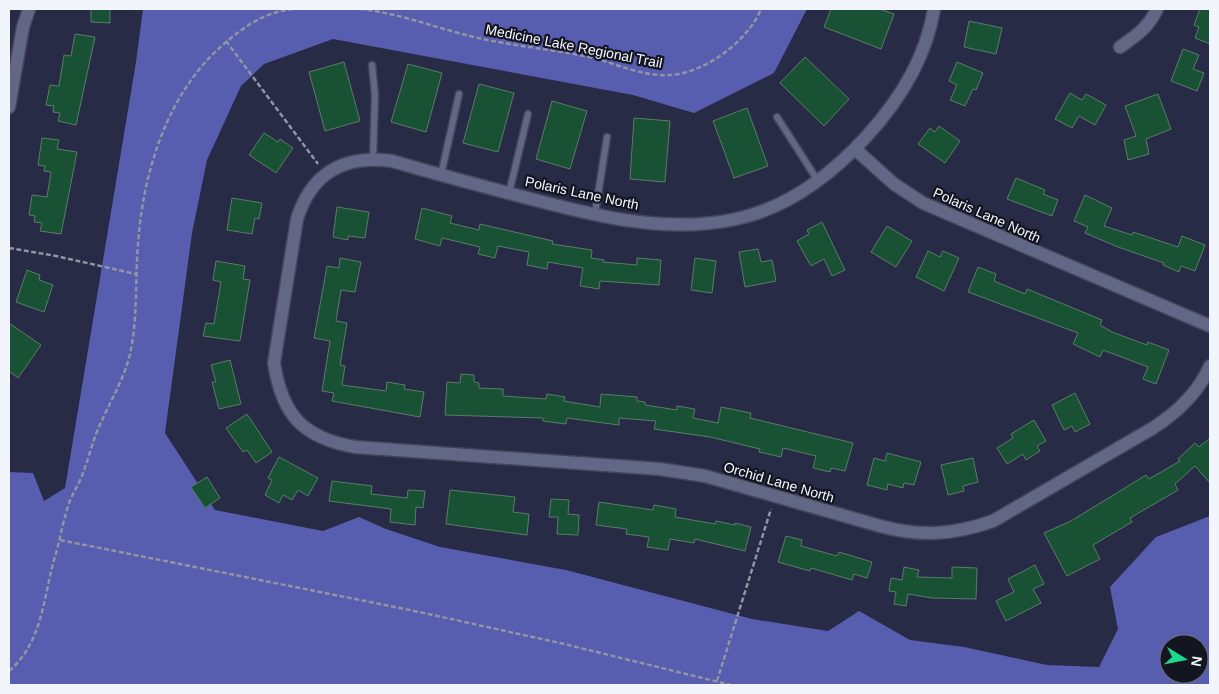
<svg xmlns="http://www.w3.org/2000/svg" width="1219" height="694" viewBox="0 0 1219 694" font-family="Helvetica,sans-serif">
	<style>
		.forest { fill: #575daf; fill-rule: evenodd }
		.building { fill: #195135; stroke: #5b7c68 }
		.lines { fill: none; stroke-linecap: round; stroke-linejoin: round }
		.service-casing { stroke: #43455a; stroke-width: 9 }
		.minor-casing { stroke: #43455a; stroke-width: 15 }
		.path { stroke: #9194a4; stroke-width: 2.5; stroke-dasharray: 5 2.5; stroke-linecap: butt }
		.service { stroke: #626786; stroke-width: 6 }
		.minor { stroke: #626786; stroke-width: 12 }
		.labels { text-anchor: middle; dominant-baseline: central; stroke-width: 4.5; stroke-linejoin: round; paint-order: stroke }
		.street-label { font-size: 14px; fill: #f3f5fc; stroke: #131521 }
	</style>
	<rect width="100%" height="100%" fill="#282b46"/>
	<!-- forest -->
	<path class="forest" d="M 143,9 L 807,9 L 774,73 L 694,113 L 633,95 L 333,39 L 264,64 L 241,86 L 207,160 L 192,233 L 165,433 L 215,510 L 323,531 L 359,517 L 386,529 L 440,547 L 566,570 L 752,619 L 828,631 L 859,611 L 910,640 L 964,647 L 1047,665 L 1099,667 L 1118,629 L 1110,587 L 1156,537 L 1210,516 L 1210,685 L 9,685 L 9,472 L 33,473 L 44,501 L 65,488 L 136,62 ZM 1169,644 L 1199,644 L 1199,674 L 1169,674 Z"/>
	<!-- building -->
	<g class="building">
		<path d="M 91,9 L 110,9 L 110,23 L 91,22 Z"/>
		<path d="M 831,9 L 879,9 L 894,14 L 881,49 L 824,27 Z"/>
		<path d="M 1200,9 L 1210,9 L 1210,44 L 1195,38 L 1199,27 L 1194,25 Z"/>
		<path d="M 969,21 L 1002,28 L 996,54 L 964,47 Z"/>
		<path d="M 75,34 L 95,37 L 76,125 L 58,121 L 60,113 L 53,112 L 54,106 L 46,105 L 50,85 L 59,86 L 64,55 L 71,56 Z"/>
		<path d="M 1183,49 L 1199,55 L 1193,69 L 1204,73 L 1197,91 L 1171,81 Z"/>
		<path d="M 805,57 L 849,99 L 824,126 L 780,83 Z"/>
		<path d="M 344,62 L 360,121 L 325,131 L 309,72 Z"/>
		<path d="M 957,62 L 983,73 L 976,90 L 973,89 L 965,106 L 950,100 L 957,85 L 949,81 Z"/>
		<path d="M 408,64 L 442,73 L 426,132 L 391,122 Z"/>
		<path d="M 479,84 L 514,93 L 498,152 L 463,143 Z"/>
		<path d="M 1070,93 L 1082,100 L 1086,94 L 1106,105 L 1095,125 L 1079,116 L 1072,128 L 1055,119 Z"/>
		<path d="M 1158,94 L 1171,129 L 1146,139 L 1149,154 L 1128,160 L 1124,140 L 1136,136 L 1125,106 Z"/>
		<path d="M 552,101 L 587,111 L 570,169 L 536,159 Z"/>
		<path d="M 747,108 L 768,166 L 734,178 L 713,121 Z"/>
		<path d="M 634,118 L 670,121 L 665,182 L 630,179 Z"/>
		<path d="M 939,126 L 960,141 L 945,163 L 918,144 L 930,128 L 935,132 Z"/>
		<path d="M 264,133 L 278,142 L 280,139 L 293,148 L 276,173 L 249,155 Z"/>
		<path d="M 42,138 L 59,140 L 57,149 L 77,152 L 61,234 L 40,231 L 42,223 L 34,222 L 35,216 L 29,215 L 32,195 L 47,197 L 51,172 L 44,171 L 45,166 L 38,165 Z"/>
		<path d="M 1016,178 L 1045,190 L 1043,194 L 1058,200 L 1052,216 L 1007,199 Z"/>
		<path d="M 1085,195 L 1112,208 L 1104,226 L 1132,235 L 1133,232 L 1178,247 L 1182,236 L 1205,245 L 1195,271 L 1181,266 L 1179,272 L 1163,265 L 1164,263 L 1118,247 L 1085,233 L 1088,227 L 1074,221 Z"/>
		<path d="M 232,198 L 262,203 L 259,219 L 255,218 L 252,234 L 227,230 Z"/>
		<path d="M 337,207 L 369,212 L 365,238 L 348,236 L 348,240 L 333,237 Z"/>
		<path d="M 422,208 L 452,216 L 450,223 L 479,230 L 480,224 L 553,241 L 552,244 L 592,250 L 591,258 L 604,260 L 603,262 L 637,265 L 637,258 L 661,260 L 659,285 L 600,281 L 599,289 L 580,286 L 583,268 L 548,262 L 547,269 L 527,265 L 529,252 L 498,246 L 495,258 L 478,254 L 480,247 L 442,238 L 440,246 L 415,239 Z"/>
		<path d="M 822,222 L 845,270 L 832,276 L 824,259 L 811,266 L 797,241 L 809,234 L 807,230 Z"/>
		<path d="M 887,226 L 912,241 L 896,267 L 871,252 Z"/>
		<path d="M 758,249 L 761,262 L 772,260 L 776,281 L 745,287 L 739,252 Z"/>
		<path d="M 928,251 L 940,257 L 943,251 L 959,258 L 944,291 L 916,277 Z"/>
		<path d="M 340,258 L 361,262 L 355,292 L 341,290 L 336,321 L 347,323 L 340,365 L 345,366 L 342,385 L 386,391 L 387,382 L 405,385 L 404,389 L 424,392 L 420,417 L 332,401 L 334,393 L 322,391 L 330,341 L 314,338 L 327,266 L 339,268 Z"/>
		<path d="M 695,258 L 716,261 L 712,293 L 691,290 Z"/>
		<path d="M 216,261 L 245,266 L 243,279 L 250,280 L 240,341 L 203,336 L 206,323 L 214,324 L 221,282 L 213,280 Z"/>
		<path d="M 978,267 L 996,274 L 994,281 L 1025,294 L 1027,289 L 1102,320 L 1100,325 L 1112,332 L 1147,345 L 1148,342 L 1169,350 L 1156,384 L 1143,379 L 1148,367 L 1103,350 L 1100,357 L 1073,344 L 1078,333 L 968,292 Z"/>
		<path d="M 27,270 L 40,275 L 39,280 L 53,285 L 44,312 L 16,302 Z"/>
		<path d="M 9,323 L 41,345 L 18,378 L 9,371 Z"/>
		<path d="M 230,360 L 241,404 L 219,409 L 212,382 L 216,382 L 211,365 Z"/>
		<path d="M 461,374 L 474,375 L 474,382 L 479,383 L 479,388 L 503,389 L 503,396 L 546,399 L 547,394 L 565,397 L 564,401 L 600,407 L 601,394 L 637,397 L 637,401 L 645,402 L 645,405 L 677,410 L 677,406 L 695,409 L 693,418 L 718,423 L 721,407 L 751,413 L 750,418 L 853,443 L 845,471 L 831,468 L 830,472 L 813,468 L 816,456 L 783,448 L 781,457 L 759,452 L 760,449 L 710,437 L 654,429 L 656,421 L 619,418 L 619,425 L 567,418 L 566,424 L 543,421 L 543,418 L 445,415 L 447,382 L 460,383 Z"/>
		<path d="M 1075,393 L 1090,424 L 1075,432 L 1072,426 L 1064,430 L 1052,405 Z"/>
		<path d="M 247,414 L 272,452 L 256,463 L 247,450 L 243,452 L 226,428 Z"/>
		<path d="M 1034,420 L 1046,441 L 1037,446 L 1040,451 L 1026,460 L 1023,454 L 1007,464 L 997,448 L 1013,438 L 1011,434 Z"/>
		<path d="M 1210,438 L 1210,483 L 1195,466 L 1175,484 L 1178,490 L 1130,518 L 1132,522 L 1093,545 L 1100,559 L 1067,576 L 1044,533 L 1071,521 L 1146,475 L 1149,479 L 1180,461 L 1178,459 L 1195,443 L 1199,447 Z"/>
		<path d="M 887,453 L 921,462 L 914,485 L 904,483 L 903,488 L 888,484 L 887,490 L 867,485 L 874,458 L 885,461 Z"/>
		<path d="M 279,457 L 318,478 L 308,496 L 298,490 L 292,500 L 283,495 L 279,503 L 265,495 L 272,480 L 268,478 Z"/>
		<path d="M 973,458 L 978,482 L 963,486 L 964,491 L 948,495 L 941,465 Z"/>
		<path d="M 207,477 L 220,498 L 205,508 L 191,487 Z"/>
		<path d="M 332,481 L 372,486 L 371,494 L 407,498 L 408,490 L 425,491 L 423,508 L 416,507 L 415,525 L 390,522 L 391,509 L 329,501 Z"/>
		<path d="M 450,490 L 515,497 L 513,512 L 529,514 L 527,535 L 446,524 Z"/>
		<path d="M 551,499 L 569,500 L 568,514 L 579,515 L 578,535 L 557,534 L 558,517 L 549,517 Z"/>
		<path d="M 599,502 L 653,510 L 654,505 L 676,509 L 675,517 L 715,524 L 716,521 L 735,525 L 735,523 L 751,527 L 745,551 L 695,539 L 694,543 L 670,539 L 668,550 L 647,547 L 649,537 L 626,534 L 627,529 L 596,525 Z"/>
		<path d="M 786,536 L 802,540 L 801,546 L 837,556 L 839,552 L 872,562 L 867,578 L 854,574 L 852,580 L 811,568 L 810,571 L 778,562 Z"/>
		<path d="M 1035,565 L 1044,584 L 1033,589 L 1041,603 L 1006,621 L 996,601 L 1014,592 L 1008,579 Z"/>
		<path d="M 904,567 L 919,570 L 917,577 L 952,578 L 952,567 L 977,568 L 976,599 L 932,598 L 908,594 L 906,606 L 894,604 L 896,592 L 889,591 L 891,578 L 902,580 Z"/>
	</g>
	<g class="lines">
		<defs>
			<g id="service">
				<path d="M 372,65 L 375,95 L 373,159"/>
				<path d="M 777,117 L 818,181"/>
				<path d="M 441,175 L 459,94"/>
				<path d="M 509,193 L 528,114"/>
				<path d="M 595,214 L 607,137"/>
			</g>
			<g id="minor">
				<path d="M 934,9 C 926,59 899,101 866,137 C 831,175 787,208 736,219 C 663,235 587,214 516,195 C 474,184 433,173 392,161 C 344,155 312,172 297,219 L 274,363 C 282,415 303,438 355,447 L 660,469 L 705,476 L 880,526 C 920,537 953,535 993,521 L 1153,428 C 1178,412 1198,393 1210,366"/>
				<path d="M 1120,47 C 1136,36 1149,27 1157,9"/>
				<path d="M 9,107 L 23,27 L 29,9"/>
				<path d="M 855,149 L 894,184 L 923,203 L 1210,326"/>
			</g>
		</defs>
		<!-- service casing -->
		<use href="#service" class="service-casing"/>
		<!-- minor casing -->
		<use href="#minor" class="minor-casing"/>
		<!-- path -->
		<g class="path">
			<path d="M 360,9 C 399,13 436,28 474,37 C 512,46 551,49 589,57 C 615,63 643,77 670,75 C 705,73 748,41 761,9"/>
			<path d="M 226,41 L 318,164"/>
			<path d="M 9,248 L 56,256 L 136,274"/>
			<path d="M 60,540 L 410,610 L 560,643 L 731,685"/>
			<path d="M 9,671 C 44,641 43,595 56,553 C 61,535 64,516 71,498 C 76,488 82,478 85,467 C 90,454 93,440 99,427 C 109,403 124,380 130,354 C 138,318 135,280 138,244 C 143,171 168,91 225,43 C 246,25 267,11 295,9"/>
			<path d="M 717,681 L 771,509"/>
		</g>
		<!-- service -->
		<use href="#service" class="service"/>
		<!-- minor -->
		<use href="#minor" class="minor"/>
	</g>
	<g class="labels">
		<!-- street labels -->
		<g class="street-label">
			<text transform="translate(574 46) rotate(11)">Medicine Lake Regional Trail</text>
			<text transform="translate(582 193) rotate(12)">Polaris Lane North</text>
			<text transform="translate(987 215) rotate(24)">Polaris Lane North</text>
			<text transform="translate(779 482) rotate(16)">Orchid Lane North</text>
		</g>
	</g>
	<!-- border -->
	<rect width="1219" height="694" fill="none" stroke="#f3f5fc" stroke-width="20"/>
	<!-- north arrow -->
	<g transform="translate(1184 659) rotate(100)"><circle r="24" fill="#131521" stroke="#6d6f79"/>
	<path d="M0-4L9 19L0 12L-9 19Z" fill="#1ad988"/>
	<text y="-8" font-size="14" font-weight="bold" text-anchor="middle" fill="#f3f5fc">N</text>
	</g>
</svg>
